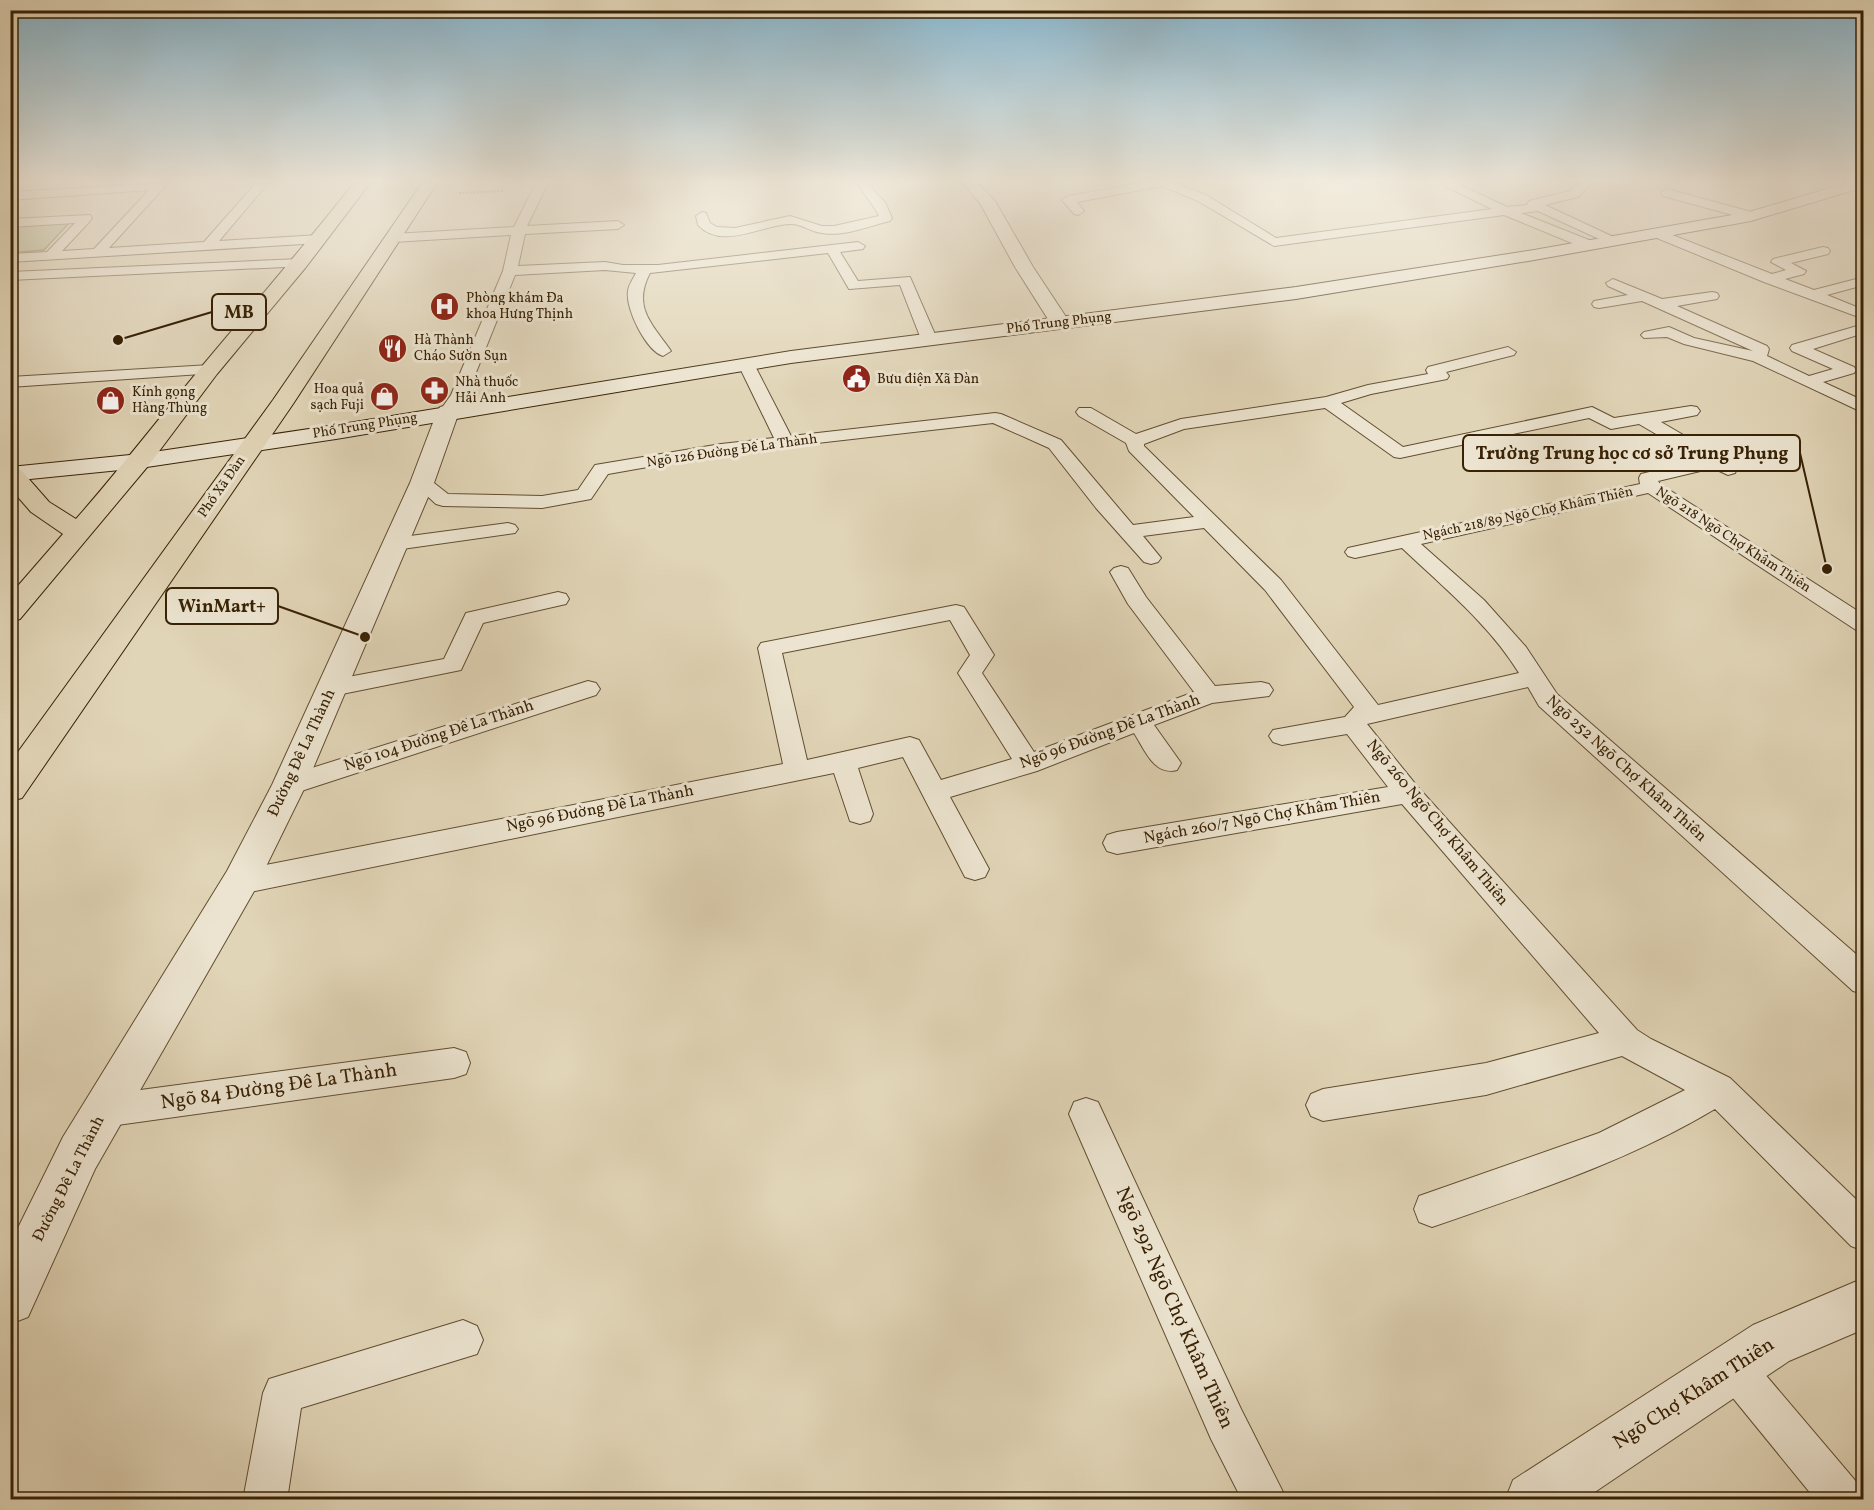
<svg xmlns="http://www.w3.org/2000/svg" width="1874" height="1510" viewBox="0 0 1874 1510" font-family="Vollkorn,serif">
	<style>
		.green { fill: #b4bd8d; stroke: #766f48; stroke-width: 1.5 }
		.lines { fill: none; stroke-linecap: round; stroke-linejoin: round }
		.lane-casing { stroke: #624e31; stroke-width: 2 }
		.street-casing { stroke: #624e31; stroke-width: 2 }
		.secondary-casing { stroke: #382104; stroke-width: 2 }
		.primary-casing { stroke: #382104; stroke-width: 2 }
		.path { stroke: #382104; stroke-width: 2; stroke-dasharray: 2 1.5; stroke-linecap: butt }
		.lane { fill: #ece4d0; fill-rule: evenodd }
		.street { fill: #ece4d0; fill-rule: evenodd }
		.secondary { fill: #ece4d0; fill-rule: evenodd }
		.primary { fill: #e1d5b7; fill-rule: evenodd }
		.labels { text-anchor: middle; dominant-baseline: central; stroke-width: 6; stroke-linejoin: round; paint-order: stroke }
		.far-poi-label { font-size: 14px; fill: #382104; stroke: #ece4d0; text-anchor: start }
		.far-street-label { font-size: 14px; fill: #382104; stroke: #ece4d0 }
		.street-label { font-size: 16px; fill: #382104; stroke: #ece4d0 }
		.near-street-label { font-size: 20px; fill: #382104; stroke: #ece4d0 }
		.leader { fill: none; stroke: #382104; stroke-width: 2 }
		.callout-dot { fill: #382104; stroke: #ece4d0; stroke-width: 2 }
		.callout { fill: #ece4d0; stroke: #382104; stroke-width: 2 }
		.callout-label { font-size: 18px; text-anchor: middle; font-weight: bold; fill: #382104 }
	</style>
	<rect width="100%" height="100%" fill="#e1d5b7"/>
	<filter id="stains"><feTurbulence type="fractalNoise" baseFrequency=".00333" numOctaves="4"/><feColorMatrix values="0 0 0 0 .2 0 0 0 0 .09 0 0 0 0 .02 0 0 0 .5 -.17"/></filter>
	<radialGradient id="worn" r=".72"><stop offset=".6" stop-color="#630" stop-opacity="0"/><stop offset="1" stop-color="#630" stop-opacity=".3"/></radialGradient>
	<!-- green -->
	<path class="green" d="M 70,222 L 44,250 L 11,253 L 11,227 Z"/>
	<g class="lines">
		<defs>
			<g id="lane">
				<path d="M 168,183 L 109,248 L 204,242 L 256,183 L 268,183 L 219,241 L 319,235 L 326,239 L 319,243 L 10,262 L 10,254 L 47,252 L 75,223 L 10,227 L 10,219 L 90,215 L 92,218 L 90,221 L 62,251 L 94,249 L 149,190 L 10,200 L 10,192 Z"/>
				<path d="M 536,183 L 548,183 L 527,226 L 618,221 L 624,225 L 618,229 L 525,234 L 518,266 L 605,262 L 623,265 L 658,265 L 858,242 L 865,246 L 863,249 L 840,252 L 858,281 L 910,277 L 937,339 L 929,344 L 921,339 L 900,285 L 849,289 L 828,253 L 650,273 C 632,307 652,324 671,351 L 663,356 C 646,351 625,308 628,291 C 629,284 633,279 636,273 L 605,270 L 515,275 L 467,395 L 454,416 L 442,416 L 439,412 L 451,395 L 503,271 L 511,235 L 393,242 L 386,238 L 393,234 L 514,227 Z"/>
				<path d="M 858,183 L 870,183 L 873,190 L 885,202 L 892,218 L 890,221 C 869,226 844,237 822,233 C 811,232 802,224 791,224 C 763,224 722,251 698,225 L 696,216 L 702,212 L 706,213 L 710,223 L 717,227 L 735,228 L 790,216 L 822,226 L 834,226 L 879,216 C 873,203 864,196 858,183 Z"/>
				<path d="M 1142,183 L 1174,183 L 1206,195 L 1276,238 L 1492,209 L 1445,186 L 1444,183 L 1456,183 L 1507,207 L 1527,205 L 1529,201 L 1570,191 L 1579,183 L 1591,183 L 1578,197 L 1545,205 L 1622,241 L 1615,245 L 1610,244 L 1538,211 L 1521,213 L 1594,242 L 1596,245 L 1589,249 L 1584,248 L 1504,215 L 1274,246 L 1198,201 L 1162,186 L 1077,202 L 1084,211 L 1078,215 L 1074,214 L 1062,200 L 1068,196 Z"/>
				<path d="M 1667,189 L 1755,213 L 1757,216 L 1751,220 L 1663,196 L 1661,193 Z"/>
				<path d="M 1657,229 L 1772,274 L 1786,270 L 1771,262 L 1773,259 L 1823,247 L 1828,248 L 1830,251 L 1828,254 L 1791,263 L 1806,271 L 1804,274 L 1785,279 L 1814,290 L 1864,277 L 1864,285 L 1827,295 L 1864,310 L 1864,319 L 1764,282 L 1652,236 L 1651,233 L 1652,230 Z"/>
				<path d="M 300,259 L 307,263 L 305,266 L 10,280 L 10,272 Z"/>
				<path d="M 1613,279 L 1662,299 L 1712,292 L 1717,293 L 1719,296 L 1717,299 L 1677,306 L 1767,346 L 1769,349 L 1767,356 L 1809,376 L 1833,369 L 1792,351 L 1790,348 L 1792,345 L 1864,324 L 1864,333 L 1813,349 L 1854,367 L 1856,370 L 1854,373 L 1823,382 L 1864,401 L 1864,413 L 1753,361 L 1684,344 L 1667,337 L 1644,338 L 1641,335 L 1644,332 L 1669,327 L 1694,338 L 1753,351 L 1642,301 L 1599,308 L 1594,307 L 1592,304 L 1594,301 L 1628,295 L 1608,286 L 1606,283 Z"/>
				<path d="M 1508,347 L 1516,352 L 1514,355 L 1446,372 L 1449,376 L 1447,379 L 1371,394 L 1341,403 L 1403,447 L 1592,407 L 1614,418 L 1691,406 L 1697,407 L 1700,411 L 1697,415 L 1661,422 L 1735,465 L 1737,469 L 1735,473 L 1728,475 L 1713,468 L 1658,481 L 1660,484 L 1864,615 L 1864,632 L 1856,630 L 1648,493 L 1421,544 L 1484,600 L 1526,647 L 1557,694 L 1864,961 L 1864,994 L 1853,991 L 1539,706 L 1528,687 L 1367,724 L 1417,786 L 1637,1030 L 1651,1039 L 1730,1078 L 1864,1207 L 1864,1251 L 1851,1246 L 1715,1109 C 1627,1162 1529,1193 1432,1227 L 1419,1222 L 1414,1209 L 1419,1196 L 1599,1133 L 1685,1090 L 1622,1056 L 1486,1095 L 1323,1121 L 1311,1116 L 1306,1105 L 1311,1094 L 1323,1089 L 1486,1063 L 1599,1033 L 1402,804 L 1117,854 L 1107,851 L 1103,843 L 1107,835 L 1117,832 L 1388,787 L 1347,734 L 1282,745 L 1273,742 L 1269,736 L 1273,730 L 1345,717 L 1354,707 L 1265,590 L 1204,528 L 1143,536 L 1161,558 L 1158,562 L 1151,564 L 1144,562 L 1096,508 L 1049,448 L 993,423 L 721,454 L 608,474 L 591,499 L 542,508 L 443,506 L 436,504 L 413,483 L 415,479 L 429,479 L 448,494 L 542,496 L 578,490 L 595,465 L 721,444 L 774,438 L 738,364 L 746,359 L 754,364 L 791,436 L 995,413 L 1001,414 L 1061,440 L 1133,525 L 1194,517 L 1129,451 L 1126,443 L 1079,416 L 1076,412 L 1079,408 L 1091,408 L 1136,434 L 1181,419 L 1326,397 L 1368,385 L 1428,374 L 1426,370 L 1428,367 ZM 1325,408 L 1394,457 L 1400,458 L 1589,418 L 1611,429 L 1639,424 L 1700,460 L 1641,474 L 1639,478 L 1640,484 L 1348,548 L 1345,552 L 1348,556 L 1355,558 L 1402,548 C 1443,587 1489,624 1519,673 L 1378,705 L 1281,580 L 1144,446 L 1144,444 L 1184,429 Z"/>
				<path d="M 210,365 L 216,367 L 218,370 L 216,373 L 10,387 L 10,377 Z"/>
				<path d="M 508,523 L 515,525 L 518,529 L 515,533 L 395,550 L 388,548 L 385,544 L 388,540 L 395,538 Z"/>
				<path d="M 1121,566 L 1128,568 L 1146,597 L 1215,686 L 1261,682 L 1269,684 L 1273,690 L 1269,696 L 1212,703 L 1154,725 L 1181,763 L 1177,770 C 1154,776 1145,750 1134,733 L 1037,771 L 950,797 L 989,869 L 985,877 L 975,880 L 965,877 L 903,757 L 858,768 L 873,814 L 870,821 L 860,824 L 850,821 L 834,773 L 240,894 L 230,890 L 226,882 L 230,874 L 240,870 L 783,764 L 758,648 L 761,643 L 956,605 L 964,607 L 994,655 L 982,673 L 1034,752 L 1194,692 L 1128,604 L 1110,572 L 1114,568 ZM 950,620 L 970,655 L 958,673 L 1012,759 L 941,780 L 919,740 L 910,737 L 807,760 L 782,653 Z"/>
				<path d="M 558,592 L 566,594 L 569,599 L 566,604 L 483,623 L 461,670 L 332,696 L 324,694 L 320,688 L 324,682 L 332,680 L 444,659 L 466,613 Z"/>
				<path d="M 588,681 L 596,683 L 600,689 L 596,695 L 289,795 L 280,792 L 276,785 L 280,778 Z"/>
				<path d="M 454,1048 L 466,1052 L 470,1063 L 466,1074 L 454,1078 L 103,1127 L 91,1123 L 86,1111 L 91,1099 L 103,1095 Z"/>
				<path d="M 1086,1098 L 1098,1102 L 1241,1409 L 1287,1500 L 1242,1500 L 1211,1439 L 1069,1114 L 1074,1102 Z"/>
				<path d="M 463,1320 L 477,1326 L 483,1340 L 477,1354 L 301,1408 L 287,1500 L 243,1500 L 263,1393 L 269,1379 Z"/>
				<path d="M 1733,1347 L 1747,1353 L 1859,1485 L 1864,1500 L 1816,1500 L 1719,1381 L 1713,1367 L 1719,1353 Z"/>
			</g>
			<g id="street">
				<path d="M 962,183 L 977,183 L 995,201 L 1033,267 L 1070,323 L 1067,327 L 1053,327 L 1015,267 L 980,203 Z"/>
				<path d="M 448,405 L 456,407 L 459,412 L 434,483 L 306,785 L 253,893 L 95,1169 L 28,1317 L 10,1324 L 10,1244 L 63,1137 L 227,871 L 272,785 L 410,483 L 437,412 L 440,407 Z"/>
				<path d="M 1864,1278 L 1864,1329 L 1789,1361 L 1583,1500 L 1505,1500 L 1513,1480 L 1753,1325 Z"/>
			</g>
			<path id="secondary" d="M 1847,183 L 1864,183 L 1864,187 L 1751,221 L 1534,260 L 1296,299 L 791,363 L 336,439 L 140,468 L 10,481 L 10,467 L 140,454 L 336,425 L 791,351 L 1296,287 L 1534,250 L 1749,212 Z"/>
			<g id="primary">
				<path d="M 354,183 L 370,183 L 306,267 L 217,374 L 148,466 L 20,619 L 10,622 L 10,595 L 63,534 L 31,512 L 10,488 L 10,467 L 20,469 L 49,502 L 76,519 C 120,469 161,416 203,365 C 254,304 305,245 354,183 Z"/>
				<path d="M 422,183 L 437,183 L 293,404 L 22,798 L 10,801 L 10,763 L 273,400 Z"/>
			</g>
		</defs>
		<!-- lane casing -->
		<use href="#lane" class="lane-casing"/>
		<!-- street casing -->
		<use href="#street" class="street-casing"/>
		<!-- secondary casing -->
		<use href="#secondary" class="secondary-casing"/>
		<!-- primary casing -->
		<use href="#primary" class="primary-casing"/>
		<!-- path -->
		<path class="path" d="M 459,193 L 505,191"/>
		<!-- lane -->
		<use href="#lane" class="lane"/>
		<!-- street -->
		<use href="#street" class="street"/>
		<!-- secondary -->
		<use href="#secondary" class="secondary"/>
		<!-- primary -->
		<use href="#primary" class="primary"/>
	</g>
	<!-- sky -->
	<linearGradient id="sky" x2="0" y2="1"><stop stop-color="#87b6ce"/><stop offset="0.46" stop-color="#f2ecdf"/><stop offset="1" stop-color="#f2ecdf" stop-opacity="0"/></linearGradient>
	<rect width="1874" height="394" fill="url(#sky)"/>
	<!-- icons -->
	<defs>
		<symbol id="hospital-disc" viewBox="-11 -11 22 22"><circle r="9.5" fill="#8f2418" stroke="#ece4d0"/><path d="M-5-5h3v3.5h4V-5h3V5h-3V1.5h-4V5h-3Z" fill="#fff"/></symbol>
		<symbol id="restaurant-disc" viewBox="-11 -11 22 22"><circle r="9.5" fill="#8f2418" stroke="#ece4d0"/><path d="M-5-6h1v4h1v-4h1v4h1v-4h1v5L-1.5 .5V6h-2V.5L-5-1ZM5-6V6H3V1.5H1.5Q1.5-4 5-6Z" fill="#fff"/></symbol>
		<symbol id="civic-disc" viewBox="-11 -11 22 22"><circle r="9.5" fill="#8f2418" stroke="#ece4d0"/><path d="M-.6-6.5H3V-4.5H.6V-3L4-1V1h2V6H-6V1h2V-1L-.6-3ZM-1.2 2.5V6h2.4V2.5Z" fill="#fff"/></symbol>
		<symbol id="pharmacy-disc" viewBox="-11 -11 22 22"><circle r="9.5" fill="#8f2418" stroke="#ece4d0"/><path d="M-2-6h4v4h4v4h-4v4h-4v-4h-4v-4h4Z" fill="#fff"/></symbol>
		<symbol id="shop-disc" viewBox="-11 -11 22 22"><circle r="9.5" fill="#8f2418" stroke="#ece4d0"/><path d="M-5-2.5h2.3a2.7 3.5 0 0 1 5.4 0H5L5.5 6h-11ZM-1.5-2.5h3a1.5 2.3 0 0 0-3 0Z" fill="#fff"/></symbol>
	</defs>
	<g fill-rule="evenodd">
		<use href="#hospital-disc" x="428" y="290" width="33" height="33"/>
		<use href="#restaurant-disc" x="376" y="332" width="33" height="33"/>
		<use href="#civic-disc" x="840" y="362" width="33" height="33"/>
		<use href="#pharmacy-disc" x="418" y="374" width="33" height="33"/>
		<use href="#shop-disc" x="368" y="380" width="33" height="33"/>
		<use href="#shop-disc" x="94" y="384" width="33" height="33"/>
	</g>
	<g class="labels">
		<!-- far-poi labels -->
		<g class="far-poi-label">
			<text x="466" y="298">Phòng khám Đa<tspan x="466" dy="16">khoa Hưng Thịnh</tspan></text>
			<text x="414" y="340">Hà Thành<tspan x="414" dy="16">Cháo Sườn Sụn</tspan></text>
			<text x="877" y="379">Bưu điện Xã Đàn</text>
			<text x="455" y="382">Nhà thuốc<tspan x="455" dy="16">Hải Anh</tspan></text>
			<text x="364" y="389" text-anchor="end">Hoa quả<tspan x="364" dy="16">sạch Fuji</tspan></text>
			<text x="132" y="392">Kính gọng<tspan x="132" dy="16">Hàng Thùng</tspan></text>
		</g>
		<!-- far-street labels -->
		<g class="far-street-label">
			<text transform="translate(1059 323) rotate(-7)">Phố Trung Phụng</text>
			<text transform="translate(365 426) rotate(-9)">Phố Trung Phụng</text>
			<text transform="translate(732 451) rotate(-8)">Ngõ 126 Đường Đê La Thành</text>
			<text transform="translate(222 487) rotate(-55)">Phố Xã Đàn</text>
			<text transform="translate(1528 514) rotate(-12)">Ngách 218/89 Ngõ Chợ Khâm Thiên</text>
			<text transform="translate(1733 540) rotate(33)">Ngõ 218 Ngõ Chợ Khâm Thiên</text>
		</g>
		<!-- street labels -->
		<g class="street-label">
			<text transform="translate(1110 732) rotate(-20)">Ngõ 96 Đường Đê La Thành</text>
			<text transform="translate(439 736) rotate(-18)">Ngõ 104 Đường Đê La Thành</text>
			<text transform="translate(302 753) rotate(-65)">Đường Đê La Thành</text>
			<text transform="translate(1626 769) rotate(42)">Ngõ 252 Ngõ Chợ Khâm Thiên</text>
			<text transform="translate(600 809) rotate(-11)">Ngõ 96 Đường Đê La Thành</text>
			<text transform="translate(1262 818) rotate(-10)">Ngách 260/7 Ngõ Chợ Khâm Thiên</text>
			<text transform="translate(1437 823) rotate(50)">Ngõ 260 Ngõ Chợ Khâm Thiên</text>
			<text transform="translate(69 1179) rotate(-63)">Đường Đê La Thành</text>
		</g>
		<!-- near-street labels -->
		<g class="near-street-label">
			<text transform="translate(279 1087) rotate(-8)">Ngõ 84 Đường Đê La Thành</text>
			<text transform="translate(1174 1308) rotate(66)">Ngõ 292 Ngõ Chợ Khâm Thiên</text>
			<text transform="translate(1694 1394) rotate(-33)">Ngõ Chợ Khâm Thiên</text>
		</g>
	</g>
	<!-- callouts -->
	<path class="leader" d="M118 340L212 312M1827 569L1800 453M365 637L278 606"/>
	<g class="callout-dot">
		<circle cx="118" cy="340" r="6"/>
		<circle cx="1827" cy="569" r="6"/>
		<circle cx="365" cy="637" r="6"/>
	</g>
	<g class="callout">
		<rect x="212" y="294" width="54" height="36" rx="6"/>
		<rect x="1463" y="435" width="337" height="36" rx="6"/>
		<rect x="166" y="588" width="112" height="36" rx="6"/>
	</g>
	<g class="callout-label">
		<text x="239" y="318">MB</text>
		<text x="1632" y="459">Trường Trung học cơ sở Trung Phụng</text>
		<text x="222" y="612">WinMart+</text>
	</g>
	<!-- margin -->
	<rect width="1874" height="1510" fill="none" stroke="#e1d5b7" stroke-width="36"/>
	<rect x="12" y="12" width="1850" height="1486" fill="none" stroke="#382104" stroke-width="3"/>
	<rect x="18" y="18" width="1838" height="1474" fill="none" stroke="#382104" stroke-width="1.5"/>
	<rect width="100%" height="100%" filter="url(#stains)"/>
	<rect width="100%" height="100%" fill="url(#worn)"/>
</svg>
